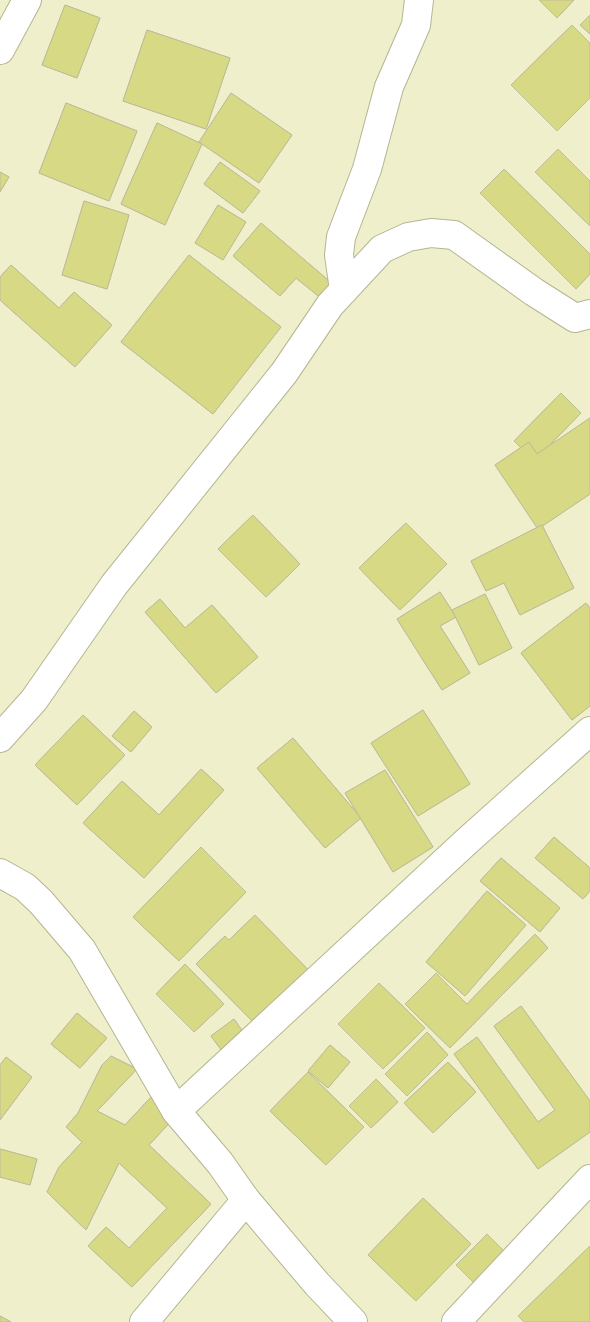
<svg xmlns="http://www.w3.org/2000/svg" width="590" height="1322" viewBox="0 0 590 1322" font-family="'PT Sans',sans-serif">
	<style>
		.building { fill: #d8d984; stroke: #bdbe9a }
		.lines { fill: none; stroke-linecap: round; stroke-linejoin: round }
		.minor-casing { stroke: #b4b591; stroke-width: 30 }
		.minor { stroke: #fff; stroke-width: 28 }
	</style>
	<rect width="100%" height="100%" fill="#eff0cb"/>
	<!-- building -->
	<g class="building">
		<path d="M 539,0 L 574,0 L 557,18 Z"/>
		<path d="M 539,0 L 574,0 L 557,18 Z"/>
		<path d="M 65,5 L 100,18 L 77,78 L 42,65 Z"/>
		<path d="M 65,5 L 100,18 L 77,78 L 42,65 Z"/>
		<path d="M 590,15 L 590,34 L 580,25 Z"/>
		<path d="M 590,15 L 590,34 L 580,25 Z"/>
		<path d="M 572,25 L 590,43 L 590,98 L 557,131 L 511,85 Z"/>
		<path d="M 572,25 L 590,43 L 590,98 L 557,131 L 511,85 Z"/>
		<path d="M 147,30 L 230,58 L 206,129 L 123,101 Z"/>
		<path d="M 147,30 L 230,58 L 206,129 L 123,101 Z"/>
		<path d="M 231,93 L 292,135 L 259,183 L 199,142 Z"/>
		<path d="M 231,93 L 292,135 L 259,183 L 199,142 Z"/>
		<path d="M 66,103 L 137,131 L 109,201 L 39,173 Z"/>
		<path d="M 66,103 L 137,131 L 109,201 L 39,173 Z"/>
		<path d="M 157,123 L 202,144 L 165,225 L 121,204 Z"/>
		<path d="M 157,123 L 202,144 L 165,225 L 121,204 Z"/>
		<path d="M 558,149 L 590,181 L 590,226 L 535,172 Z"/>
		<path d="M 558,149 L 590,181 L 590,226 L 535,172 Z"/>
		<path d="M 220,162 L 260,191 L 243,213 L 204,184 Z"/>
		<path d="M 220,162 L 260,191 L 243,213 L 204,184 Z"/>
		<path d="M 504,169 L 590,254 L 590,274 L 576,289 L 480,193 Z"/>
		<path d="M 504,169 L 590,254 L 590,274 L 576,289 L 480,193 Z"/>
		<path d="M 0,172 L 9,177 L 0,192 Z"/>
		<path d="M 0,172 L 9,177 L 0,192 Z"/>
		<path d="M 84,201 L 129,215 L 107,289 L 62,275 Z"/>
		<path d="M 84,201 L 129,215 L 107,289 L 62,275 Z"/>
		<path d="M 218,205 L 246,222 L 223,260 L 195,243 Z"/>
		<path d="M 218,205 L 246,222 L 223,260 L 195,243 Z"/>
		<path d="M 261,223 L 334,285 L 322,299 L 296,278 L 280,296 L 233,256 Z"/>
		<path d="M 261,223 L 334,285 L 322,299 L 296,278 L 280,296 L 233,256 Z"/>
		<path d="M 189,255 L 281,327 L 213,414 L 121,342 Z"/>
		<path d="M 189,255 L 281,327 L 213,414 L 121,342 Z"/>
		<path d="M 11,265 L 59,308 L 74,292 L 112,325 L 75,367 L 0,300 L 0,277 Z"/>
		<path d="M 11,265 L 59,308 L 74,292 L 112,325 L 75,367 L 0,300 L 0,277 Z"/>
		<path d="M 561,393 L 581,413 L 534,461 L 514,441 Z"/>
		<path d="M 561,393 L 581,413 L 534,461 L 514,441 Z"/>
		<path d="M 590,418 L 590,494 L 538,529 L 495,465 L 529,442 L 537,454 Z"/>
		<path d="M 590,418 L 590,494 L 538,529 L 495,465 L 529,442 L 537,454 Z"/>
		<path d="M 253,515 L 300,564 L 266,597 L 218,549 Z"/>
		<path d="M 253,515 L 300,564 L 266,597 L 218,549 Z"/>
		<path d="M 406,523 L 447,564 L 400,610 L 359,568 Z"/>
		<path d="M 406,523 L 447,564 L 400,610 L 359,568 Z"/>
		<path d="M 542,525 L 574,588 L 520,615 L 504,583 L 486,591 L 471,561 Z"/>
		<path d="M 542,525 L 574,588 L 520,615 L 504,583 L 486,591 L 471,561 Z"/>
		<path d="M 440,592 L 456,617 L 440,626 L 470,673 L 442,690 L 397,619 Z"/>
		<path d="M 440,592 L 456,617 L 440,626 L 470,673 L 442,690 L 397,619 Z"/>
		<path d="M 485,594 L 512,648 L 479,665 L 452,610 Z"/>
		<path d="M 485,594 L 512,648 L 479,665 L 452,610 Z"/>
		<path d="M 160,599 L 185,628 L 212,605 L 258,657 L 216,693 L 145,612 Z"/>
		<path d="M 160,599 L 185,628 L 212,605 L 258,657 L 216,693 L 145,612 Z"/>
		<path d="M 586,603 L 590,608 L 590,706 L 572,720 L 521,653 Z"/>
		<path d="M 586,603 L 590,608 L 590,706 L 572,720 L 521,653 Z"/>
		<path d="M 423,710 L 470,784 L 418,816 L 371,743 Z"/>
		<path d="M 423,710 L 470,784 L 418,816 L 371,743 Z"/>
		<path d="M 134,711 L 152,727 L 131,752 L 112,736 Z"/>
		<path d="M 134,711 L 152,727 L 131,752 L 112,736 Z"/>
		<path d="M 83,715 L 125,755 L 77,805 L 35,765 Z"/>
		<path d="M 83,715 L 125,755 L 77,805 L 35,765 Z"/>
		<path d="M 293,738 L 361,818 L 325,848 L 257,768 Z"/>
		<path d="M 293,738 L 361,818 L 325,848 L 257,768 Z"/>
		<path d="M 201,769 L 224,790 L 144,878 L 83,823 L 122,781 L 159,815 Z"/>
		<path d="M 201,769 L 224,790 L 144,878 L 83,823 L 122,781 L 159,815 Z"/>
		<path d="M 385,770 L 433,847 L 393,872 L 345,793 Z"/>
		<path d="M 385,770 L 433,847 L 393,872 L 345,793 Z"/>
		<path d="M 554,837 L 590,868 L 590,891 L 583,899 L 535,858 Z"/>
		<path d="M 554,837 L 590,868 L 590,891 L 583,899 L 535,858 Z"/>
		<path d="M 201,847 L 246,892 L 179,961 L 133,917 Z"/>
		<path d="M 201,847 L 246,892 L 179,961 L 133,917 Z"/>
		<path d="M 501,858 L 560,908 L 540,932 L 480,881 Z"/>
		<path d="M 501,858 L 560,908 L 540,932 L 480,881 Z"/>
		<path d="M 487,891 L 526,925 L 465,996 L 426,962 Z"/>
		<path d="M 487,891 L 526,925 L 465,996 L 426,962 Z"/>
		<path d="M 255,915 L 316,978 L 262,1031 L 196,964 L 225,936 L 229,940 Z"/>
		<path d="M 255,915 L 316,978 L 262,1031 L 196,964 L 225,936 L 229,940 Z"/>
		<path d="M 535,934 L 548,948 L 450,1048 L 405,1004 L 436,973 L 467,1004 Z"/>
		<path d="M 535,934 L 548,948 L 450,1048 L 405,1004 L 436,973 L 467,1004 Z"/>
		<path d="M 185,964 L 224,1004 L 194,1032 L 156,994 Z"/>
		<path d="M 185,964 L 224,1004 L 194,1032 L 156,994 Z"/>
		<path d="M 379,983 L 425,1028 L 383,1069 L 338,1024 Z"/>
		<path d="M 379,983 L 425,1028 L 383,1069 L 338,1024 Z"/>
		<path d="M 521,1006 L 590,1101 L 590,1132 L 538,1169 L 454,1054 L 477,1037 L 538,1122 L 555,1110 L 494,1026 Z"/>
		<path d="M 521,1006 L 590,1101 L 590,1132 L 538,1169 L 454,1054 L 477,1037 L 538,1122 L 555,1110 L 494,1026 Z"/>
		<path d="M 77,1013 L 107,1038 L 80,1068 L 51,1044 Z"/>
		<path d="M 77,1013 L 107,1038 L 80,1068 L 51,1044 Z"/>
		<path d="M 234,1019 L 248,1039 L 225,1055 L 211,1036 Z"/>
		<path d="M 234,1019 L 248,1039 L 225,1055 L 211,1036 Z"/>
		<path d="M 427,1032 L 448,1055 L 407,1096 L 385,1074 Z"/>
		<path d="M 427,1032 L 448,1055 L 407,1096 L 385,1074 Z"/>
		<path d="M 330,1045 L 350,1062 L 328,1088 L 308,1071 Z"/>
		<path d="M 330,1045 L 350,1062 L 328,1088 L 308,1071 Z"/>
		<path d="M 111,1056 L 137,1069 L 97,1111 L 125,1125 L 152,1096 L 175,1117 L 149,1145 L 211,1204 L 132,1287 L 88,1246 L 106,1227 L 129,1248 L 167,1208 L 119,1163 L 86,1230 L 47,1192 L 59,1167 L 82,1142 L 66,1127 L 78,1113 L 102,1065 Z"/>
		<path d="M 111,1056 L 137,1069 L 97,1111 L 125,1125 L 152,1096 L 175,1117 L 149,1145 L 211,1204 L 132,1287 L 88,1246 L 106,1227 L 129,1248 L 167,1208 L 119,1163 L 86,1230 L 47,1192 L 59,1167 L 82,1142 L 66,1127 L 78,1113 L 102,1065 Z"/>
		<path d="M 6,1057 L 32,1077 L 0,1120 L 0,1065 Z"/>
		<path d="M 6,1057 L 32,1077 L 0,1120 L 0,1065 Z"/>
		<path d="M 448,1062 L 476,1092 L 433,1133 L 404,1103 Z"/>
		<path d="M 448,1062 L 476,1092 L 433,1133 L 404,1103 Z"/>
		<path d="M 308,1072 L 364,1127 L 326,1165 L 270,1111 Z"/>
		<path d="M 308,1072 L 364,1127 L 326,1165 L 270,1111 Z"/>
		<path d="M 376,1079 L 398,1102 L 371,1128 L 349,1106 Z"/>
		<path d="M 376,1079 L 398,1102 L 371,1128 L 349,1106 Z"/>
		<path d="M 0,1149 L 37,1159 L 30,1185 L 0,1177 Z"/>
		<path d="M 0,1149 L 37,1159 L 30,1185 L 0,1177 Z"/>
		<path d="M 423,1198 L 471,1244 L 416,1301 L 368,1255 Z"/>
		<path d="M 423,1198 L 471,1244 L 416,1301 L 368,1255 Z"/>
		<path d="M 487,1234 L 506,1253 L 475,1284 L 456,1265 Z"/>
		<path d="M 487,1234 L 506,1253 L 475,1284 L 456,1265 Z"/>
		<path d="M 590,1246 L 590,1322 L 524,1322 L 518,1316 Z"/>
		<path d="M 590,1246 L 590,1322 L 524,1322 L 518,1316 Z"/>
		<path d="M 0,1316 L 11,1322 L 0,1322 Z"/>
		<path d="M 0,1316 L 11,1322 L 0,1322 Z"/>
	</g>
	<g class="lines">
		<defs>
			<g id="minor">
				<path d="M 0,50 L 27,0"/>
				<path d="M 344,290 L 339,255 L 341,237 L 367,169 L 389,87 L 416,25 L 419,0"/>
				<path d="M 0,738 L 34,700 L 114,585 L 284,373 L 330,305 L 382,249 L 408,237 L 431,233 L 454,235 L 534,292 L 575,318 L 590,314"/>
				<path d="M 0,873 L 25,887 L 41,902 L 82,950 L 176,1111 L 220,1163 L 246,1200 L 317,1284 L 353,1322"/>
				<path d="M 176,1111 L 466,842 L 590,731"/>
				<path d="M 144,1322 L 246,1200"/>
				<path d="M 456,1322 L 590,1179"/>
			</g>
		</defs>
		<!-- minor casing -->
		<use href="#minor" class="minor-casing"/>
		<!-- minor -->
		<use href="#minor" class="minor"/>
	</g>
</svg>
